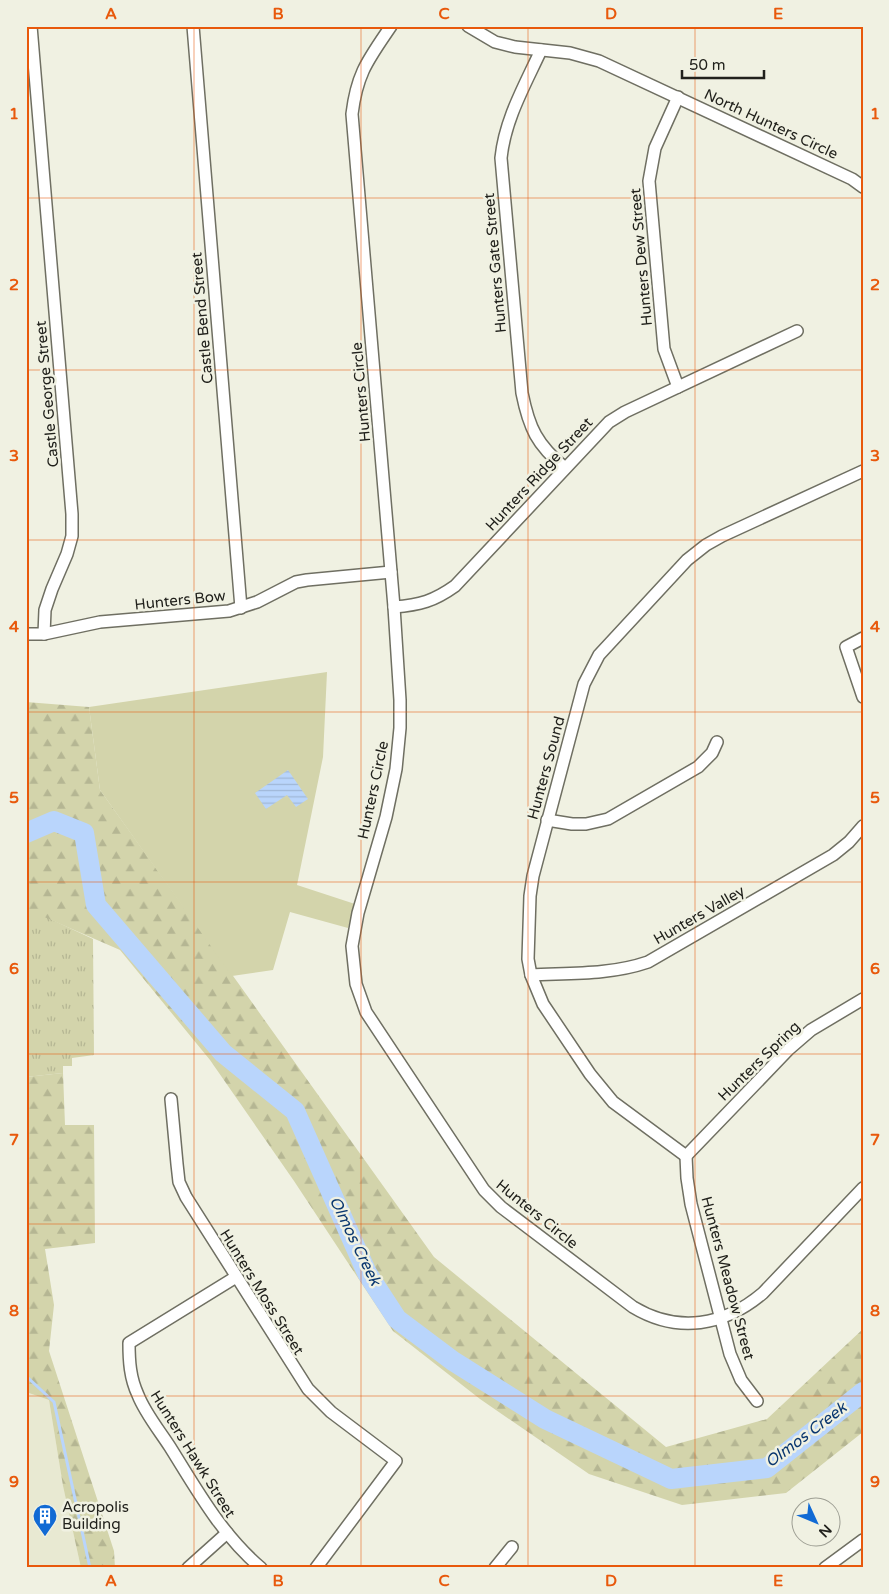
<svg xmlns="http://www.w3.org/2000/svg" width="889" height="1594" viewBox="0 0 889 1594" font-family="'Varela Round',sans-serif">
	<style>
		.built { fill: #e8e9d2 }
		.grass { fill: url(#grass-tufts) }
		.forest { fill: url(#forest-firs) }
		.green { fill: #d3d4ab }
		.water { fill: url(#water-rules) }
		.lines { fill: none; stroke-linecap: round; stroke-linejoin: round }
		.stream { stroke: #b9d5fc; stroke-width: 3 }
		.river { stroke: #b9d5fc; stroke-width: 20 }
		.street-casing { stroke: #6f6f62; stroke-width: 14 }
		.street { stroke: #fff; stroke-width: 11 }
		.grid { fill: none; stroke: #e8590c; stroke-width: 1; stroke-opacity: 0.55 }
		.labels { text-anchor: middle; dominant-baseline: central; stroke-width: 5; stroke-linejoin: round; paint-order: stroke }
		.street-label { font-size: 15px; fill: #21211c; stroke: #f0f1e2 }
		.poi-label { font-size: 15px; fill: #21211c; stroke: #f0f1e2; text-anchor: start }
		.water-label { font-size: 16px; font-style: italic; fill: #0a376f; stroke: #f0f1e2 }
		.neatline { fill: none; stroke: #e8590c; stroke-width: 2 }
		.grid-label { font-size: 16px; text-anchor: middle; font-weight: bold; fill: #e8590c }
	</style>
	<defs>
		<pattern id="grass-tufts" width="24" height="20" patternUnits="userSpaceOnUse" patternTransform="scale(1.25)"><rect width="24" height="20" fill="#d3d4ab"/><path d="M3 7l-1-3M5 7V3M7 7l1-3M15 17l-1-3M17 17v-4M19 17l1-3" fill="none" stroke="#b5b693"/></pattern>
		<pattern id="forest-firs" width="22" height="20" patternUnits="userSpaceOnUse" patternTransform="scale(1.25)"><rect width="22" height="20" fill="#d3d4ab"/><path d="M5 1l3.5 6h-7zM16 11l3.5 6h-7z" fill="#b5b693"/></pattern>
		<pattern id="water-rules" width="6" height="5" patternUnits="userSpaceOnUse" patternTransform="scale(1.25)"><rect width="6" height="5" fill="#b9d5fc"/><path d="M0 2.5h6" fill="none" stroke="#9fb7d7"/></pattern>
	</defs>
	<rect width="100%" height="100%" fill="#f0f1e2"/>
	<!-- built -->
	<path class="built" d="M 26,1392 L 49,1400 L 63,1486 L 81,1568 L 26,1568 Z"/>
	<!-- grass -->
	<path class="grass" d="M 27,908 L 93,939 L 94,1055 L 72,1058 L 72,1066 L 63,1066 L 63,1073 L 26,1077 Z"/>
	<!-- forest -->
	<g class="forest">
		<path d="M 26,702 L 89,707 L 100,790 L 434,1257 L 666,1447 L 767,1419 L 863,1329 L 863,1432 L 786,1493 L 682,1505 L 589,1474 L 480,1399 L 393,1331 L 294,1181 L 210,1060 L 120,950 L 26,909 Z"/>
		<path d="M 63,1073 L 65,1125 L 94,1125 L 95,1243 L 45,1249 L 54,1305 L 49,1351 L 114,1551 L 115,1568 L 81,1568 L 63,1486 L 49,1400 L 26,1392 L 26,1077 Z"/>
	</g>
	<!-- green -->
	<path class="green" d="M 327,672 L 323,757 L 297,885 L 355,904 L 348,928 L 290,912 L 273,970 L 232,976 L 100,790 L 89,707 Z"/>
	<!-- water -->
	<path class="water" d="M 288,770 L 308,799 L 296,807 L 287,795 L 266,809 L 255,793 Z"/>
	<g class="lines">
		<!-- stream -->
		<path class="stream" d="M 26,1376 L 54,1402 L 90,1568"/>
		<!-- river -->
		<path class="river" d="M 26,833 L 54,821 L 84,833 L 96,905 L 223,1053 L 295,1111 L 367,1273 L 397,1319 L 453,1361 L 545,1419 L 671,1479 L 767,1468 L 863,1392"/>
		<defs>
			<g id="street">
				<path d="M 31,26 L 72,514 L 72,536 L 67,554 L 52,589 L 45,610 L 44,634"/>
				<path d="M 193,26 L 241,608"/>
				<path d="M 391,26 C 368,60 357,73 352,114 L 394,607 L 400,700 L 400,728 L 396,769 L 386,817 L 358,913 L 352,946 L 356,984 L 366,1012 L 484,1190 L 501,1207 L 633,1307 C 678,1334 724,1326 763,1293 L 863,1188"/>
				<path d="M 468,26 L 495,42 L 515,47 L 570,53 L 599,61 L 852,179 L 863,187"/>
				<path d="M 541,50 C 525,85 505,119 501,158 L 522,393 C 529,428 537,445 565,468"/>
				<path d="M 678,387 L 664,349 L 649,181 L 655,148 L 678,97"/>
				<path d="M 394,607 C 420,605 434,601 455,586 L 609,422 L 625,412 L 797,331"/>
				<path d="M 26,634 L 44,634 L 100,622 L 229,611 L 257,602 L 296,582 L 307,580 L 391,572"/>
				<path d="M 863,638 L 846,647 L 863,697"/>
				<path d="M 547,820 L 572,824 L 586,824 L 608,819 L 698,767 L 712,753 L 717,742"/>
				<path d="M 531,975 C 570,973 610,975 648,962 L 833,855 L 849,842 L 863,826"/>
				<path d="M 171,1099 L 177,1164 L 179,1182 L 186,1197 L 308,1389 L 331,1412 L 396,1461 L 316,1568"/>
				<path d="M 686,1156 L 613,1102 L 590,1074 L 543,1004 L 531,975 L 528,959 L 530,896 L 533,876 L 584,684 L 599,655 L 687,560 L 706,545 L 722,536 L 863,471"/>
				<path d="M 686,1156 L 687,1178 L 691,1204 L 730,1354 L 741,1380 L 757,1401"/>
				<path d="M 686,1156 L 789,1049 L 811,1030 L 863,999"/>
				<path d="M 236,1277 L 129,1343 C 129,1361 130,1378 138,1395 C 145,1413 159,1430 170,1447 C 197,1490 221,1534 261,1568"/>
				<path d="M 188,1568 L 227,1533"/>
				<path d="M 495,1568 L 512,1547"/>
				<path d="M 825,1568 L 863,1540"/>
			</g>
		</defs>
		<!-- street casing -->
		<use href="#street" class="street-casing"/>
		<!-- street -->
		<use href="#street" class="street"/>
	</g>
	<!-- grid -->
	<path class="grid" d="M 194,26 L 194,1568M 361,26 L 361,1568M 528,26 L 528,1568M 695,26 L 695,1568M 26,198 L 863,198M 26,370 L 863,370M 26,540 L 863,540M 26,712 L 863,712M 26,882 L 863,882M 26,1054 L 863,1054M 26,1224 L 863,1224M 26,1396 L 863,1396"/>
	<!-- icons -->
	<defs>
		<symbol id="building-pin" viewBox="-11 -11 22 30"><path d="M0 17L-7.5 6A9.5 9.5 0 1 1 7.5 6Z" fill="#116ad4" stroke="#f0f1e2"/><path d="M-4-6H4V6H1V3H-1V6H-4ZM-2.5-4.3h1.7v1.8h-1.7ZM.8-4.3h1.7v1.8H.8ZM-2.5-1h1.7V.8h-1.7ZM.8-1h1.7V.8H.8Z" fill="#fff"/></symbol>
	</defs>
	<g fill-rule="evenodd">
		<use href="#building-pin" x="31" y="1502" width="28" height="38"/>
	</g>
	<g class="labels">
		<!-- street labels -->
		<g class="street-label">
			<text transform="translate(771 124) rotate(25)">North Hunters Circle</text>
			<text transform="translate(641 257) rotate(-95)">Hunters Dew Street</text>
			<text transform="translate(495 263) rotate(-95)">Hunters Gate Street</text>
			<text transform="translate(202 318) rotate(-95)">Castle Bend Street</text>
			<text transform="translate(361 392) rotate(-95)">Hunters Circle</text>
			<text transform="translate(47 394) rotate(-95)">Castle George Street</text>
			<text transform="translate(539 474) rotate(-47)">Hunters Ridge Street</text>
			<text transform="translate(180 600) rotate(-6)">Hunters Bow</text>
			<text transform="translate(546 768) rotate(-75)">Hunters Sound</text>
			<text transform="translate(373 790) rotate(-78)">Hunters Circle</text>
			<text transform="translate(699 915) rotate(-30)">Hunters Valley</text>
			<text transform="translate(759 1061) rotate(-44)">Hunters Spring</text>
			<text transform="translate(537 1214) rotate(39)">Hunters Circle</text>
			<text transform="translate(728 1278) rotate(75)">Hunters Meadow Street</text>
			<text transform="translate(262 1292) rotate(58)">Hunters Moss Street</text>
			<text transform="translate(193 1454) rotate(58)">Hunters Hawk Street</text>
		</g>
		<!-- poi labels -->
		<g class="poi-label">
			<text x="62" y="1507">Acropolis<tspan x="62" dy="17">Building</tspan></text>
		</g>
		<!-- water labels -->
		<g class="water-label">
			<text transform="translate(355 1241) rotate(64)">Olmos Creek</text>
			<text transform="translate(806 1435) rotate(-37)">Olmos Creek</text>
		</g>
	</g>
	<!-- border -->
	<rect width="889" height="1594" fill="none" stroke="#f0f1e2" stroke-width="55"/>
	<!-- north arrow -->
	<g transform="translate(816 1522) rotate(134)"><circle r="24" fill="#f0f1e2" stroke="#9d9e93"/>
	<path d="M0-4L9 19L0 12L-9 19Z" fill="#116ad4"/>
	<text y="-8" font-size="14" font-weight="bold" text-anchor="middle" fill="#21211c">N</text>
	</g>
	<!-- scale -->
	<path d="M682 70v8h82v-8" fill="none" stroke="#21211c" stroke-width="2.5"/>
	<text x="689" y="70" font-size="15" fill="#21211c" stroke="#f0f1e2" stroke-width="4" paint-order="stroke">50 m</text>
	<rect x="28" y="28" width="834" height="1538" class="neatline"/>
	<g class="grid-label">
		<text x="111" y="19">A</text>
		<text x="278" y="19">B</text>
		<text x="444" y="19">C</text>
		<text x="611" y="19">D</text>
		<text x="778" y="19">E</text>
		<text x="14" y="119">1</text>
		<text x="875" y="119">1</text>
		<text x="14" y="290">2</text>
		<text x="875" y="290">2</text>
		<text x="14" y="461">3</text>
		<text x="875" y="461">3</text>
		<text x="14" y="632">4</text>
		<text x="875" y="632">4</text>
		<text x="14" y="803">5</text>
		<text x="875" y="803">5</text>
		<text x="14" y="974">6</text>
		<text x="875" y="974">6</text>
		<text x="14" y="1145">7</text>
		<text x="875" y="1145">7</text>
		<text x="14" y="1316">8</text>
		<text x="875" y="1316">8</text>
		<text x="14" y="1487">9</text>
		<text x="875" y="1487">9</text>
		<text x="111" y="1586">A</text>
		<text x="278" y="1586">B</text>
		<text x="444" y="1586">C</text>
		<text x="611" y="1586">D</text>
		<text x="778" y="1586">E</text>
	</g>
</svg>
